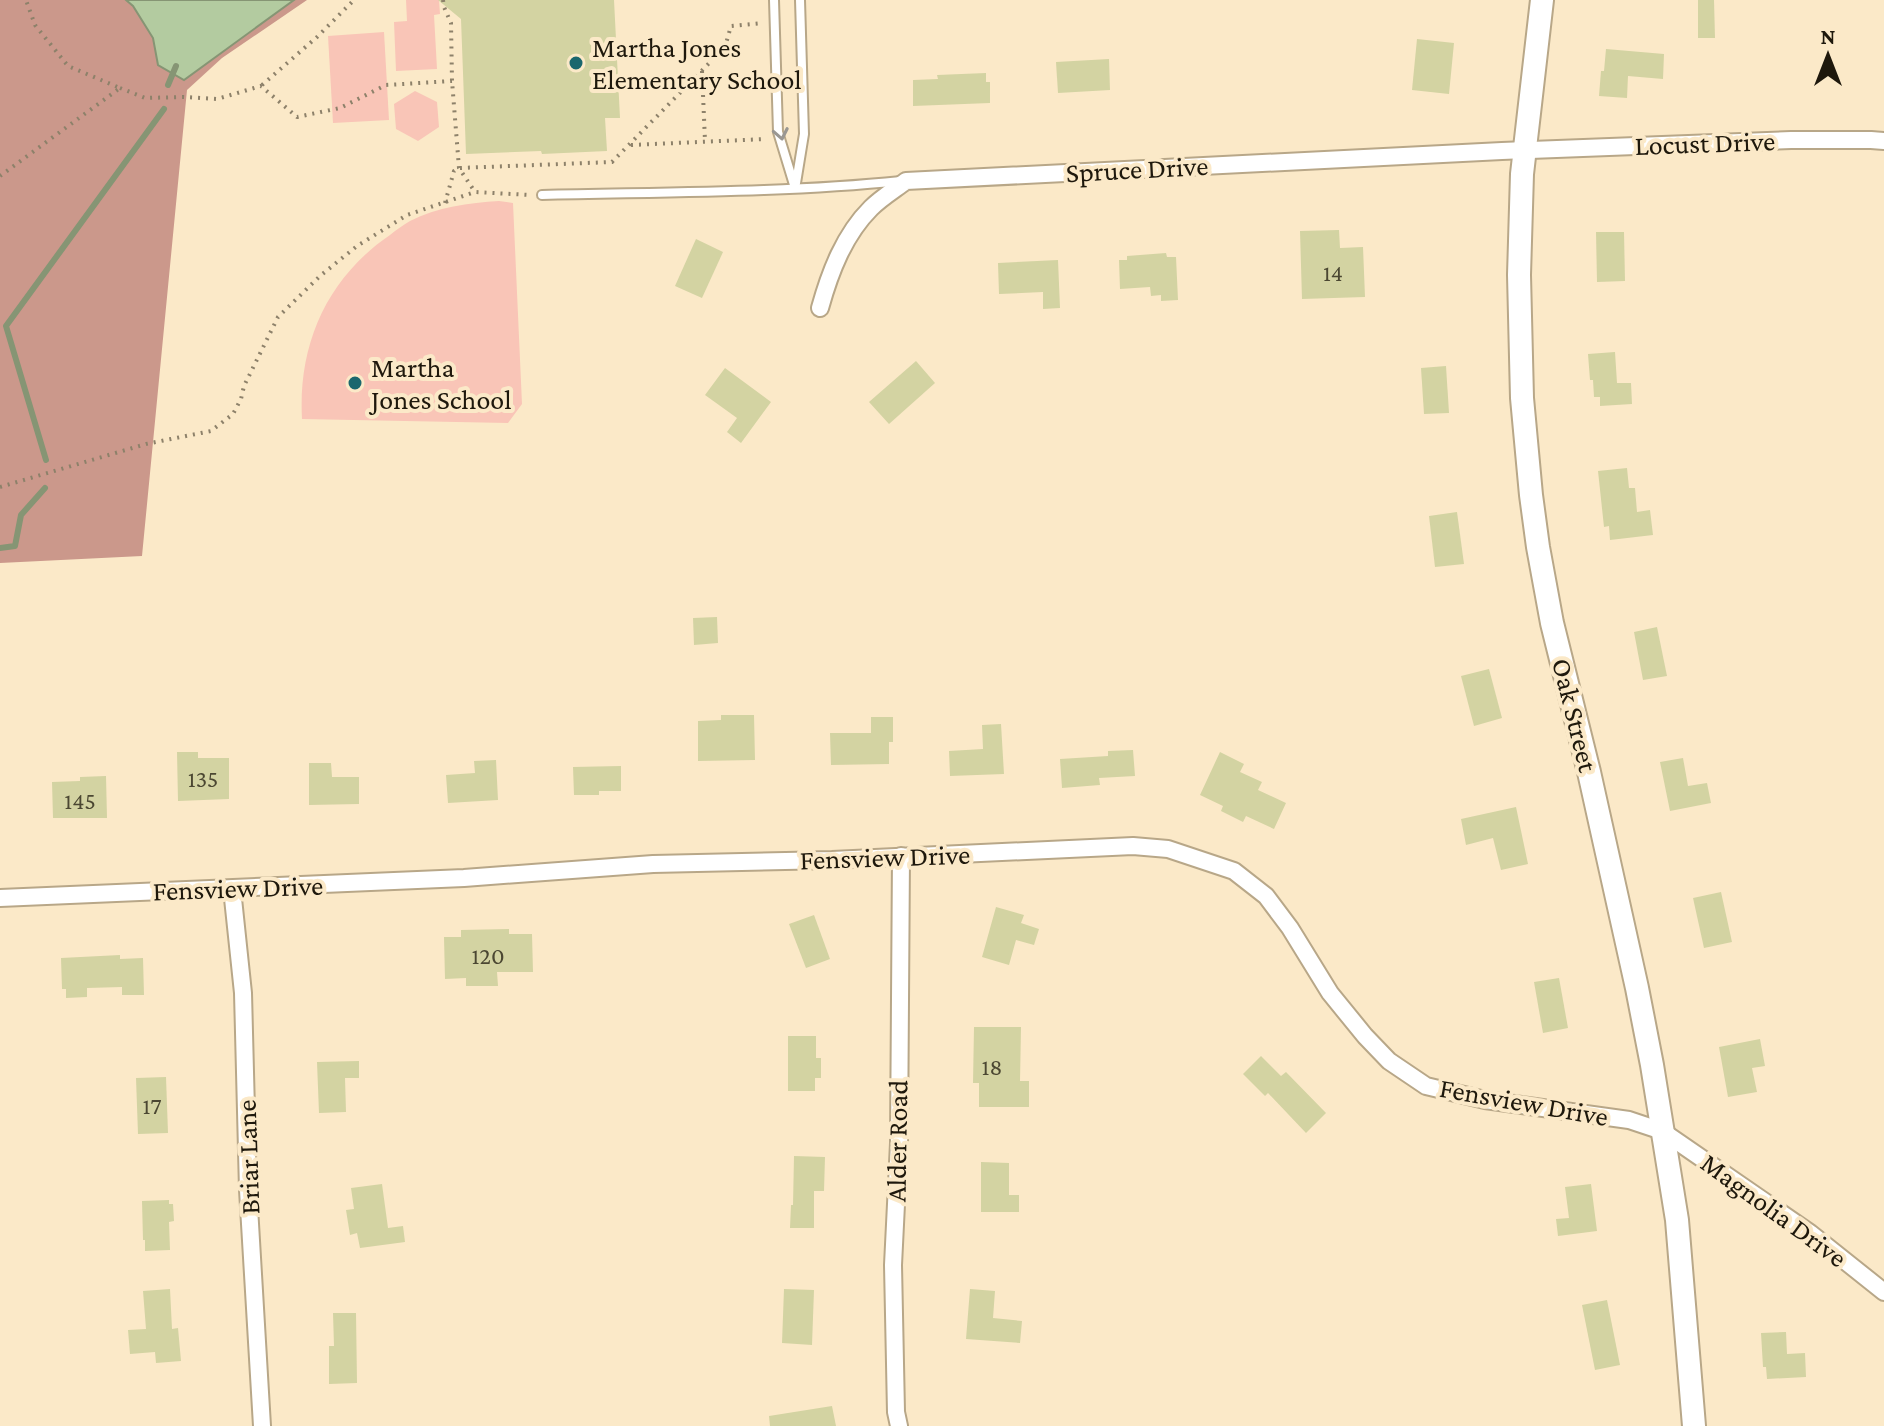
<svg xmlns="http://www.w3.org/2000/svg" width="1884" height="1426" viewBox="0 0 1884 1426" font-family="'Crimson Pro',serif">
	<style>
		.green { fill: #f9c5b7 }
		.forest { fill: #cb988b }
		.water { fill: #b3cba0; stroke: #869574; stroke-width: 2 }
		.lines { fill: none; stroke-linecap: round; stroke-linejoin: round }
		.stream { stroke: #869574; stroke-width: 6 }
		.building { fill: #d3d3a2 }
		.service-casing { stroke: #b8a788; stroke-width: 12 }
		.minor-casing { stroke: #b8a788; stroke-width: 20 }
		.tertiary-casing { stroke: #b8a788; stroke-width: 26 }
		.path { stroke: #8d816a; stroke-width: 4; stroke-dasharray: 2 6; stroke-linecap: butt }
		.service { stroke: #fff; stroke-width: 8 }
		.minor { stroke: #fff; stroke-width: 16 }
		.tertiary { stroke: #fff; stroke-width: 22 }
		.oneway { stroke: #9a9792 }
		.poi-dot { fill: #1a676e; stroke: #fbe9c8; stroke-width: 3 }
		.labels { text-anchor: middle; dominant-baseline: central; stroke-width: 8; stroke-linejoin: round; paint-order: stroke }
		.number-label { font-size: 24px; fill: #4b4732 }
		.poi-label { font-size: 28px; fill: #1e180c; stroke: #fbe9c8; text-anchor: start }
		.street-label { font-size: 28px; fill: #1e180c; stroke: #fbe9c8 }
	</style>
	<rect width="100%" height="100%" fill="#fbe9c8"/>
	<!-- green -->
	<g class="green">
		<path d="M 406,0 L 439,0 L 440,14 L 434,15 L 437,69 L 396,71 L 394,22 L 407,21 Z"/>
		<path d="M 384,32 L 389,120 L 333,123 L 328,36 Z"/>
		<path d="M 415,91 L 437,102 L 439,127 L 418,141 L 396,129 L 394,104 Z"/>
		<path d="M 499,201 L 513,203 L 522,404 L 508,423 L 302,419 C 298,344 327,278 390,235 C 396,230 403,225 410,221 C 437,207 469,203 499,201 Z"/>
	</g>
	<!-- forest -->
	<path class="forest" d="M 0,0 L 307,0 L 222,58 L 187,90 L 142,556 L 0,563 Z"/>
	<!-- water -->
	<path class="water" d="M 126,0 L 294,0 L 184,80 L 158,65 L 153,38 L 133,6 Z"/>
	<g class="lines">
		<!-- stream -->
		<g class="stream">
			<path d="M 168,85 L 176,66"/>
			<path d="M 46,460 L 6,326 L 164,109"/>
			<path d="M 0,548 L 15,546 L 21,515 L 45,488"/>
		</g>
	</g>
	<!-- building -->
	<g class="building">
		<path d="M 438,0 L 614,0 L 620,118 L 605,118 L 607,151 L 542,154 L 541,151 L 466,154 L 461,19 Z"/>
		<path d="M 1698,0 L 1714,0 L 1715,38 L 1698,38 Z"/>
		<path d="M 1417,39 L 1454,43 L 1449,94 L 1412,90 Z"/>
		<path d="M 1606,49 L 1664,54 L 1663,79 L 1628,76 L 1627,98 L 1599,96 L 1601,71 L 1604,71 Z"/>
		<path d="M 1109,59 L 1110,90 L 1058,93 L 1056,62 Z"/>
		<path d="M 986,73 L 986,82 L 990,82 L 990,103 L 913,106 L 913,80 L 938,79 L 937,75 Z"/>
		<path d="M 1339,230 L 1340,248 L 1363,247 L 1365,297 L 1302,299 L 1300,231 Z"/>
		<path d="M 1596,232 L 1624,232 L 1625,281 L 1597,282 Z"/>
		<path d="M 696,239 L 723,252 L 702,298 L 675,286 Z"/>
		<path d="M 1166,253 L 1167,257 L 1176,257 L 1178,300 L 1161,301 L 1161,295 L 1151,296 L 1150,287 L 1120,289 L 1119,260 L 1127,260 L 1127,256 Z"/>
		<path d="M 1058,260 L 1060,308 L 1043,309 L 1043,292 L 999,294 L 998,263 Z"/>
		<path d="M 1615,352 L 1617,383 L 1631,383 L 1632,404 L 1600,406 L 1600,397 L 1594,397 L 1593,380 L 1590,380 L 1588,354 Z"/>
		<path d="M 916,361 L 935,383 L 889,424 L 869,402 Z"/>
		<path d="M 1446,366 L 1449,413 L 1424,414 L 1421,368 Z"/>
		<path d="M 725,368 L 771,402 L 741,443 L 727,432 L 737,418 L 705,395 Z"/>
		<path d="M 1627,468 L 1629,488 L 1635,488 L 1637,512 L 1650,510 L 1653,535 L 1610,540 L 1609,526 L 1604,527 L 1598,471 Z"/>
		<path d="M 1457,512 L 1464,564 L 1435,567 L 1429,516 Z"/>
		<path d="M 717,617 L 718,643 L 694,645 L 693,618 Z"/>
		<path d="M 1657,627 L 1667,676 L 1643,680 L 1634,632 Z"/>
		<path d="M 1489,669 L 1502,718 L 1474,726 L 1461,676 Z"/>
		<path d="M 721,715 L 754,715 L 755,760 L 698,761 L 698,721 L 721,720 Z"/>
		<path d="M 871,717 L 893,717 L 893,742 L 889,742 L 889,764 L 831,765 L 830,733 L 871,733 Z"/>
		<path d="M 1001,724 L 1004,774 L 950,776 L 949,751 L 983,749 L 982,725 Z"/>
		<path d="M 1133,750 L 1135,776 L 1099,778 L 1100,785 L 1062,788 L 1060,759 L 1108,756 L 1108,751 Z"/>
		<path d="M 177,752 L 198,752 L 198,758 L 229,758 L 229,799 L 178,801 Z"/>
		<path d="M 1220,752 L 1244,764 L 1240,772 L 1262,782 L 1258,790 L 1286,803 L 1274,829 L 1246,816 L 1243,822 L 1221,811 L 1223,806 L 1200,795 Z"/>
		<path d="M 1683,758 L 1688,786 L 1707,783 L 1711,803 L 1670,811 L 1660,762 Z"/>
		<path d="M 496,760 L 498,800 L 448,803 L 446,775 L 475,773 L 474,761 Z"/>
		<path d="M 309,763 L 331,763 L 332,777 L 359,777 L 359,804 L 309,805 Z"/>
		<path d="M 621,766 L 621,791 L 599,791 L 599,795 L 574,795 L 573,767 Z"/>
		<path d="M 106,776 L 107,818 L 53,818 L 52,782 L 80,781 L 80,777 Z"/>
		<path d="M 1516,807 L 1528,864 L 1501,870 L 1493,838 L 1466,845 L 1461,819 Z"/>
		<path d="M 1721,892 L 1732,942 L 1704,948 L 1693,898 Z"/>
		<path d="M 996,907 L 1024,915 L 1021,923 L 1039,929 L 1034,945 L 1016,940 L 1009,965 L 982,957 Z"/>
		<path d="M 814,915 L 830,959 L 806,968 L 789,924 Z"/>
		<path d="M 509,929 L 509,934 L 532,934 L 533,972 L 497,972 L 498,986 L 466,986 L 466,978 L 445,979 L 444,937 L 461,937 L 461,930 Z"/>
		<path d="M 120,955 L 120,959 L 143,958 L 144,995 L 122,995 L 122,987 L 87,988 L 87,997 L 66,998 L 66,989 L 62,989 L 61,958 Z"/>
		<path d="M 1559,978 L 1568,1028 L 1543,1033 L 1534,982 Z"/>
		<path d="M 974,1027 L 1021,1027 L 1020,1081 L 1029,1081 L 1029,1107 L 979,1107 L 979,1083 L 973,1083 Z"/>
		<path d="M 788,1036 L 816,1036 L 816,1058 L 821,1058 L 821,1078 L 815,1078 L 815,1091 L 788,1091 Z"/>
		<path d="M 1760,1039 L 1765,1066 L 1752,1068 L 1757,1092 L 1728,1097 L 1719,1047 Z"/>
		<path d="M 1261,1056 L 1281,1076 L 1286,1072 L 1326,1113 L 1306,1133 L 1268,1093 L 1265,1096 L 1243,1074 Z"/>
		<path d="M 359,1061 L 359,1078 L 345,1078 L 346,1112 L 319,1113 L 317,1062 Z"/>
		<path d="M 166,1077 L 168,1133 L 138,1134 L 136,1078 Z"/>
		<path d="M 794,1156 L 825,1157 L 824,1191 L 814,1191 L 814,1228 L 790,1228 L 791,1205 L 793,1205 Z"/>
		<path d="M 981,1162 L 1009,1163 L 1009,1195 L 1019,1195 L 1019,1212 L 981,1212 Z"/>
		<path d="M 382,1184 L 388,1228 L 403,1226 L 405,1242 L 360,1248 L 357,1233 L 350,1235 L 346,1210 L 354,1209 L 351,1188 Z"/>
		<path d="M 1591,1184 L 1597,1231 L 1558,1236 L 1556,1219 L 1569,1218 L 1565,1187 Z"/>
		<path d="M 169,1200 L 169,1204 L 173,1204 L 174,1221 L 169,1222 L 170,1250 L 145,1251 L 145,1240 L 143,1240 L 142,1201 Z"/>
		<path d="M 170,1289 L 172,1329 L 178,1328 L 181,1361 L 156,1363 L 155,1352 L 130,1354 L 128,1330 L 146,1329 L 143,1291 Z"/>
		<path d="M 784,1289 L 814,1290 L 812,1345 L 782,1343 Z"/>
		<path d="M 970,1289 L 995,1291 L 993,1318 L 1022,1321 L 1020,1343 L 966,1339 Z"/>
		<path d="M 1607,1300 L 1620,1365 L 1595,1370 L 1582,1305 Z"/>
		<path d="M 333,1313 L 356,1313 L 357,1383 L 329,1384 L 329,1346 L 334,1346 Z"/>
		<path d="M 1786,1332 L 1787,1354 L 1805,1353 L 1806,1377 L 1767,1379 L 1766,1367 L 1763,1367 L 1761,1333 Z"/>
		<path d="M 832,1406 L 836,1426 L 770,1426 L 769,1416 Z"/>
	</g>
	<g class="lines">
		<defs>
			<g id="service">
				<path d="M 774,0 L 778,132 L 795,188"/>
				<path d="M 796,183 L 804,134 L 800,0"/>
				<path d="M 542,195 C 662,192 782,193 901,181"/>
			</g>
			<g id="minor">
				<path d="M 820,308 C 830,272 844,235 871,208 C 881,198 894,190 906,181 L 1502,151 L 1791,140 L 1871,140 L 1884,141"/>
				<path d="M 232,889 L 243,993 L 248,1190 L 262,1426"/>
				<path d="M 0,898 L 464,878 L 653,864 L 832,860 L 1133,846 L 1168,849 L 1234,871 L 1266,896 L 1290,928 L 1330,993 L 1365,1036 L 1389,1061 L 1426,1086 L 1485,1100 L 1629,1120 L 1662,1131 L 1810,1233 L 1884,1292"/>
				<path d="M 899,1426 L 896,1412 L 893,1265 L 899,1143 L 901,856"/>
			</g>
			<path id="tertiary" d="M 1542,0 L 1522,174 L 1519,275 L 1522,398 L 1531,495 L 1538,547 L 1552,623 L 1589,772 L 1637,988 L 1652,1065 L 1677,1220 L 1694,1426"/>
		</defs>
		<!-- service casing -->
		<use href="#service" class="service-casing"/>
		<!-- minor casing -->
		<use href="#minor" class="minor-casing"/>
		<!-- tertiary casing -->
		<use href="#tertiary" class="tertiary-casing"/>
		<!-- path -->
		<g class="path">
			<path d="M 443,0 L 444,7 L 451,23 L 452,81 L 459,168 L 475,192"/>
			<path d="M 702,71 L 705,141"/>
			<path d="M 262,85 L 317,37 L 354,0"/>
			<path d="M 120,88 L 145,98 L 184,97 L 217,99 L 261,86 L 297,117 L 340,108 L 386,85 L 452,81"/>
			<path d="M 631,145 L 766,139"/>
			<path d="M 0,176 L 120,88 L 68,66 L 35,25 L 26,0"/>
			<path d="M 445,203 L 454,171 L 459,168 L 612,162 L 725,47 L 731,26 L 763,23"/>
			<path d="M 0,487 L 146,444 L 211,431 L 233,414 L 241,399 L 244,386 L 278,317 L 320,276 L 357,246 L 407,215 L 475,192 L 530,195"/>
		</g>
		<!-- service -->
		<use href="#service" class="service"/>
		<!-- minor -->
		<use href="#minor" class="minor"/>
		<!-- tertiary -->
		<use href="#tertiary" class="tertiary"/>
	</g>
	<!-- one-way arrows -->
	<defs><path id="oneway-chevron" d="M-2-3.5L2.5 0L-2 3.5" fill="none" stroke-width="1.6" stroke-linecap="round" stroke-linejoin="round" transform="scale(2)"/></defs>
	<use class="oneway" href="#oneway-chevron" transform="translate(781 134) rotate(79)"/>
	<!-- markers -->
	<g class="poi-dot">
		<circle cx="576" cy="63" r="8"/>
		<circle cx="355" cy="383" r="8"/>
	</g>
	<g class="labels">
		<!-- number labels -->
		<g class="number-label">
			<text x="1333" y="272">14</text>
			<text x="203" y="778">135</text>
			<text x="80" y="800">145</text>
			<text x="488" y="955">120</text>
			<text x="992" y="1066">18</text>
			<text x="152" y="1105">17</text>
		</g>
		<!-- poi labels -->
		<g class="poi-label">
			<text x="592" y="47">Martha Jones<tspan x="592" dy="32">Elementary School</tspan></text>
			<text x="371" y="367">Martha<tspan x="371" dy="32">Jones School</tspan></text>
		</g>
		<!-- street labels -->
		<g class="street-label">
			<text transform="translate(1705 143) rotate(-2)">Locust Drive</text>
			<text transform="translate(1137 169) rotate(-3)">Spruce Drive</text>
			<text transform="translate(1575 715) rotate(76)">Oak Street</text>
			<text transform="translate(885 857) rotate(-2)">Fensview Drive</text>
			<text transform="translate(238 888) rotate(-2)">Fensview Drive</text>
			<text transform="translate(1524 1102) rotate(10)">Fensview Drive</text>
			<text transform="translate(897 1141) rotate(-89)">Alder Road</text>
			<text transform="translate(248 1157) rotate(-92)">Briar Lane</text>
			<text transform="translate(1774 1210) rotate(36)">Magnolia Drive</text>
		</g>
	</g>
	<!-- north arrow -->
	<g transform="translate(1828 56)" stroke="#fbe9c8" stroke-width="6" paint-order="stroke">
	<path d="M0-6L14 30L0 20L-14 30Z" fill="#1e180c"/>
	<text y="-12" font-size="22" font-weight="bold" text-anchor="middle" fill="#1e180c">N</text>
	</g>
</svg>
